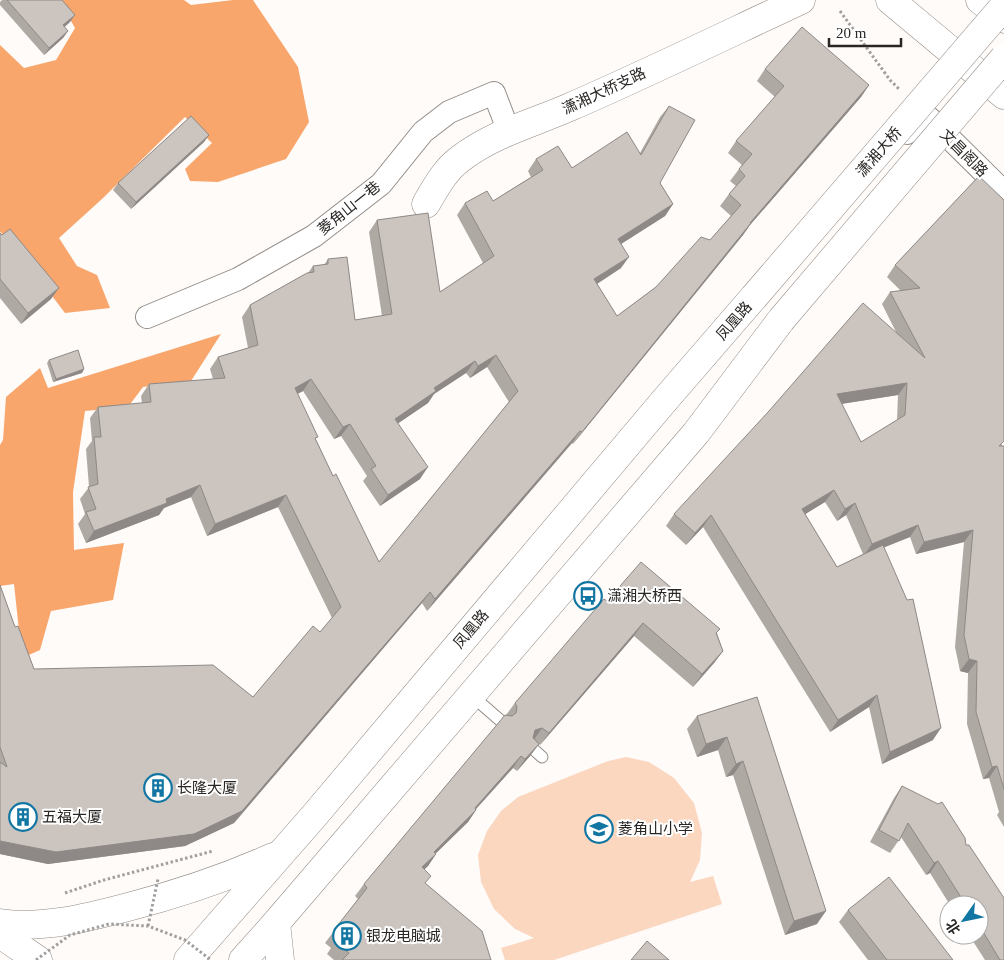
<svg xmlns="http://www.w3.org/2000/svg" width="1004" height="960" viewBox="0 0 1004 960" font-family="'Times New Roman','Noto Sans SC',serif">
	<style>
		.green { fill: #fcd7c0 }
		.forest { fill: #f9a66d }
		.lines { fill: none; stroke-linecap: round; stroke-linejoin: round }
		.lane-casing { stroke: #938c87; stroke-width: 13 }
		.street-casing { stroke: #938c87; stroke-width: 24 }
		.secondary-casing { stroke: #938c87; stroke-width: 29 }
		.primary-casing { stroke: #938c87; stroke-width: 29 }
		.path { stroke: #a29f9d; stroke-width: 3; stroke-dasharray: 2.5 2.5; stroke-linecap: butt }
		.lane { stroke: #fff; stroke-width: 11 }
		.street { stroke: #fff; stroke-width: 22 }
		.secondary { stroke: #fff; stroke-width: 28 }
		.primary { stroke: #fff; stroke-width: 28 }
		.primary-bridge-casing { stroke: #938c87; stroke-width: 29; stroke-linecap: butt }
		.path-bridge { stroke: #a29f9d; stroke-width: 3; stroke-dasharray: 2.5 2.5; stroke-linecap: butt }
		.primary-bridge { stroke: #fff; stroke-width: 28 }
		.wall { fill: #afa9a4; fill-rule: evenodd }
		.shaded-wall { fill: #8e8986 }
		.building { fill: #cbc4bf; stroke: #8e8986; fill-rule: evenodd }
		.labels { text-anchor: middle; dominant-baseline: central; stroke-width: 4; stroke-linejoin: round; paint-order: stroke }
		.street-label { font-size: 15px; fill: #292624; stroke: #fff }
		.poi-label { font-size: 15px; fill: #292624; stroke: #fff; text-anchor: start }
	</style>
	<rect width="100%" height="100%" fill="#fefbf9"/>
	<!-- green -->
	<path class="green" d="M 626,757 L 649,762 L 674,778 L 694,803 L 702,833 L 700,860 L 690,882 L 713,876 L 722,904 L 554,960 L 505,960 L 501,948 L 534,938 L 515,929 L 494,909 L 481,882 L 478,855 L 487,831 L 501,811 L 518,797 L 608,761 Z"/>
	<!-- forest -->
	<g class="forest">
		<path d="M 59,0 L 184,0 L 191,5 L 233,0 L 253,0 L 298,67 L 309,122 L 286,159 L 218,182 L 190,181 L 185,169 L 212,143 L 185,117 L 102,199 L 59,238 L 77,266 L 97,275 L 110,308 L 65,313 L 8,238 L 0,232 L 0,45 L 24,68 L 56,60 L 75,28 Z"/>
		<path d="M 221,334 L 191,381 L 143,387 L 128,407 L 85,411 L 73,492 L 74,550 L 124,543 L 113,600 L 51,611 L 40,650 L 22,658 L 14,584 L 0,586 L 0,445 L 3,440 L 6,397 L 40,368 L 48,388 Z"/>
	</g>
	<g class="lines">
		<defs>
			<g id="lane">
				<path d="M 471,695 L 501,721"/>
				<path d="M 532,748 L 542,757"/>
			</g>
			<g id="street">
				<path d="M 907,133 L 924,113 L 1004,192"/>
				<path d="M 147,317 L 238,279 L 314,236 L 381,184 L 423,132 L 449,112 L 494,93 L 509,132"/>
			</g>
			<g id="secondary">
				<path d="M 890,0 L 1004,95"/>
				<path d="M 980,0 L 1004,19"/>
				<path d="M 426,204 C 436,187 445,170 460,159 C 492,134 533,123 570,107 C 648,73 724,36 801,0"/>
			</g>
			<g id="primary">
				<path d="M 0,923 C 44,929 86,918 128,907 C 178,894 226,878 273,857"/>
				<path d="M 276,923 L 280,960"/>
				<path d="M 0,934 L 38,960"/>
				<path d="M 188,960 L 314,816 L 664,401 L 754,297"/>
				<path d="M 243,960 L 276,923 L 696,433 L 781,320"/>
			</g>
		</defs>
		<!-- lane casing -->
		<use href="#lane" class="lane-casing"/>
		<!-- street casing -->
		<use href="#street" class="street-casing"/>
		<!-- secondary casing -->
		<use href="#secondary" class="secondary-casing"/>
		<!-- primary casing -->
		<use href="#primary" class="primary-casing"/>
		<!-- path -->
		<g class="path">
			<path d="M 840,11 L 890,80 L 900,90"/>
			<path d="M 65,893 L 104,880 L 213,851"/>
		</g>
		<!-- lane -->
		<use href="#lane" class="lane"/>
		<!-- street -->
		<use href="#street" class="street"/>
		<!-- secondary -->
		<use href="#secondary" class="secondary"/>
		<!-- primary -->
		<use href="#primary" class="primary"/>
		<defs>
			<g id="primary-bridge">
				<path d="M 754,297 L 1004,6"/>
				<path d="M 781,320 L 1004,58"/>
			</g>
		</defs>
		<!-- primary-bridge casing -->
		<use href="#primary-bridge" class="primary-bridge-casing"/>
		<!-- path-bridge -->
		<g class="path-bridge">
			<path d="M 148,926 L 158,879"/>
			<path d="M 36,960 L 70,935 L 109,924 L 148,926 L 185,940 L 211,960"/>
		</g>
		<!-- primary-bridge -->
		<use href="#primary-bridge" class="primary-bridge"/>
	</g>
	<!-- wall -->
	<g class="wall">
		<path d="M 2,0 L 62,0 L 70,22 L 64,27 L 68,31 L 63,38 L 44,55 L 0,5 L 0,2 Z"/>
		<path d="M 765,69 L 869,85 L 861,97 L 750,225 L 743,235 L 573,444 L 572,443 L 427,611 L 422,603 L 234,823 L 185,846 L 48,864 L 0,854 L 0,585 L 15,627 L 34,669 L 253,697 L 320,632 L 332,618 L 278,507 L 207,536 L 191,497 L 164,508 L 159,515 L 86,543 L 78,524 L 85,514 L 80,499 L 89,487 L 86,449 L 92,441 L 90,418 L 98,407 L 142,403 L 141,396 L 149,384 L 213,379 L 210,369 L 218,357 L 248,348 L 242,317 L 250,305 L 308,273 L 313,266 L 324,265 L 328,259 L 355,320 L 382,316 L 369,232 L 377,220 L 440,292 L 483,263 L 457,215 L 465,203 L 493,201 L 531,177 L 528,171 L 536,159 L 572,168 L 640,153 L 660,117 L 669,106 L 660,183 L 673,204 L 665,216 L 621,244 L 621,268 L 597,284 L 617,316 L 656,287 L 710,240 L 731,216 L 720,206 L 729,194 L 736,186 L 730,181 L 742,165 L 728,153 L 736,141 L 775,97 L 757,81 ZM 487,367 L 509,402 L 379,562 L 333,476 L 316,440 L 297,394 L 303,391 L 334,439 L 341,436 L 367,476 L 363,481 L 380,506 L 420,479 L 398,423 L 428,403 L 434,394 L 466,373 L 470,378 Z"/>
		<path d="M 209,135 L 204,142 L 131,209 L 113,190 L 118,183 Z"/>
		<path d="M 979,176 L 1002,446 L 1004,446 L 1004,827 L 997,815 L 999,812 L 989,778 L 983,779 L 967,724 L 968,673 L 960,671 L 955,647 L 964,542 L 916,554 L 910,537 L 884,547 L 933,740 L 882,764 L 869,707 L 830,732 L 703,527 L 686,545 L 666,526 L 674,514 L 897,334 L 882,304 L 890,292 L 901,291 L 887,277 L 895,265 ZM 898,395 L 897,420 L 861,442 L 841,404 ZM 825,502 L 837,521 L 846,515 L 863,554 L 837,567 L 805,514 Z"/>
		<path d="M 0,233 L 51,299 L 21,324 L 0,298 Z"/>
		<path d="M 49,360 L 84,369 L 82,373 L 53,382 L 47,363 Z"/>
		<path d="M 607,601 L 717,633 L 723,651 L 714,663 L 693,687 L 634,636 L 540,745 L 539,744 L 530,756 L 517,771 L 513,768 L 476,809 L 476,810 L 468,822 L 436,853 L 436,854 L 428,866 L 424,869 L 425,883 L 491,960 L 334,960 L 327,954 L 331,948 L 325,943 L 358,899 L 355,896 L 364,884 L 506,715 L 515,703 Z"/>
		<path d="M 757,697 L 817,924 L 785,935 L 733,775 L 726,777 L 718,750 L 697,757 L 687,729 L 697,716 Z"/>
		<path d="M 902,786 L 966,845 L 1004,960 L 985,960 L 969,935 L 979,935 L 979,905 L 950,905 L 930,873 L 926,875 L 901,837 L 890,853 L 870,842 L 894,798 Z"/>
		<path d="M 848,910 L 953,960 L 868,960 L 839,922 Z"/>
	</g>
	<!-- shaded-wall -->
	<g class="shaded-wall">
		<path d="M 75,15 L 70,22 L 58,33 L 63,25 Z"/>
		<path d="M 68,31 L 63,38 L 44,55 L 49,48 Z"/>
		<path d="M 869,85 L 861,97 L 750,225 L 743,235 L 573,444 L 582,432 L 750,223 Z"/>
		<path d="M 209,135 L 204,142 L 131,209 L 136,202 Z"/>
		<path d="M 673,204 L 665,216 L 610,251 L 618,239 Z"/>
		<path d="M 629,257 L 621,268 L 586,291 L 594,279 Z"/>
		<path d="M 59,288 L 51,299 L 21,324 L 28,313 Z"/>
		<path d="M 496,355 L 487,367 L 470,378 L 478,366 Z"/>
		<path d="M 475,361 L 466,373 L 434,394 L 428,403 L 387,431 L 395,419 L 434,388 Z"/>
		<path d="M 84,369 L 82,373 L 53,382 L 56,379 Z"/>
		<path d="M 311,379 L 303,391 L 286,400 L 295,388 Z"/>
		<path d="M 907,383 L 898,395 L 828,406 L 837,394 Z"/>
		<path d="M 350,424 L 341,436 L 334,439 L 343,427 Z"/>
		<path d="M 580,431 L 572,443 L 427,611 L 435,599 Z"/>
		<path d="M 428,467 L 420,479 L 380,506 L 388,495 Z"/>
		<path d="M 200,485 L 191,497 L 164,508 L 159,515 L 86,543 L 94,531 L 166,499 Z"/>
		<path d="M 834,490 L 825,502 L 794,521 L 802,509 Z"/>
		<path d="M 286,495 L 278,507 L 207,536 L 215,524 Z"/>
		<path d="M 855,503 L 846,515 L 837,521 L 845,509 Z"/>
		<path d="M 711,515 L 703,527 L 686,545 L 695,533 Z"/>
		<path d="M 918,525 L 910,537 L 863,556 L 872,544 Z"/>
		<path d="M 973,530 L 964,542 L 916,554 L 924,542 Z"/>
		<path d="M 430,592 L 422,603 L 234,823 L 185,846 L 48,864 L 0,854 L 0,841 L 56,852 Z"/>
		<path d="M 643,623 L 634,636 L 540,745 L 549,733 Z"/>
		<path d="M 723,651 L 714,663 L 693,687 L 702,674 Z"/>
		<path d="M 969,659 L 977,661 L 968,673 L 960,671 Z"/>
		<path d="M 877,695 L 869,707 L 830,732 L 838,720 Z"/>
		<path d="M 542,728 L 533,741 L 527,743 L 535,730 Z"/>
		<path d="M 941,728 L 933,740 L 882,764 L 890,752 Z"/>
		<path d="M 727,737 L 718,750 L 697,757 L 706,744 Z"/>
		<path d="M 539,744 L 530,756 L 517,771 L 525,759 Z"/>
		<path d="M 521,756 L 513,768 L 467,819 L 476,810 L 468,822 L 425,864 L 434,852 Z"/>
		<path d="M 743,761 L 733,775 L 726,777 L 736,764 Z"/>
		<path d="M 997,766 L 989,778 L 983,779 L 992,767 Z"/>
		<path d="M 436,854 L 428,866 L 414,880 L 422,867 Z"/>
		<path d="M 938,861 L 930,873 L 926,875 L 934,863 Z"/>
		<path d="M 826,911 L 817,924 L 785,935 L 794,921 Z"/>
	</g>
	<!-- building -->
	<g class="building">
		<path d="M 7,0 L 62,0 L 75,15 L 63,25 L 68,31 L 49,48 Z"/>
		<path d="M 802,27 L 869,85 L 750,223 L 751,223 L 582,432 L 580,431 L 435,599 L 430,592 L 242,811 L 194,834 L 56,852 L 0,841 L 0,762 L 7,767 L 0,747 L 0,585 L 15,627 L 18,626 L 34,669 L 213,665 L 253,697 L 313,626 L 320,632 L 341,607 L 286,495 L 215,524 L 200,485 L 166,499 L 167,503 L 94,531 L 86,512 L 96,509 L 88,487 L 98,484 L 94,437 L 101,437 L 98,407 L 151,402 L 149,384 L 225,378 L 218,357 L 258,345 L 250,305 L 307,273 L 314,272 L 313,266 L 328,264 L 328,259 L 347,257 L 355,320 L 392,314 L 377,220 L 428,213 L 440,292 L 494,256 L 465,203 L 487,191 L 493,201 L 543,170 L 536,159 L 558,146 L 572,168 L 627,132 L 641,155 L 669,106 L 695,120 L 660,183 L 673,204 L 618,239 L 629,257 L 594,279 L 617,316 L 656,287 L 701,237 L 710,240 L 741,205 L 729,194 L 745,176 L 739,169 L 752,154 L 736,141 L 784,86 L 765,69 ZM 496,355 L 518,391 L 379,562 L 336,474 L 333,476 L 315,438 L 318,437 L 295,388 L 311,379 L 343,427 L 350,424 L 376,466 L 371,469 L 388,495 L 428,467 L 395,419 L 436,391 L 434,388 L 475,361 L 478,366 Z"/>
		<path d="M 191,116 L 209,135 L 136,202 L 118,183 Z"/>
		<path d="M 979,176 L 1004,200 L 1004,441 L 999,446 L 1004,446 L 1004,789 L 997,766 L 992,767 L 976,712 L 977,661 L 969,659 L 964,635 L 973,530 L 924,542 L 918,525 L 872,544 L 855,503 L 845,509 L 834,490 L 802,509 L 837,567 L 883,545 L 907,600 L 913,599 L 941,728 L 890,752 L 877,695 L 838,720 L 711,515 L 695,533 L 674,514 L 769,411 L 863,303 L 925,358 L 890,292 L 920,288 L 895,265 ZM 907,383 L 905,415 L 861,442 L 837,394 Z"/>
		<path d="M 10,229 L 59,288 L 28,313 L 0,279 L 0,233 L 2,235 Z"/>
		<path d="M 78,350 L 84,369 L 56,379 L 49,360 Z"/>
		<path d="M 641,562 L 720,629 L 716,633 L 723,651 L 702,674 L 643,623 L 549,733 L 542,728 L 535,730 L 533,738 L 539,744 L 525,759 L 521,756 L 475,808 L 476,810 L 434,852 L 436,854 L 422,867 L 431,876 L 425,883 L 482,931 L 491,960 L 342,960 L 349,953 L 336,942 L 340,936 L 334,930 L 367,888 L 364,884 L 505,715 L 512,716 L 516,713 L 517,707 L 515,703 L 521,696 L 604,599 L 607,601 Z"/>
		<path d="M 757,697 L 826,911 L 794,921 L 743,761 L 736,764 L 727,737 L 706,744 L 697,716 Z"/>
		<path d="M 902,786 L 938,804 L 942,802 L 965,838 L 966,845 L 969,845 L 1004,898 L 1004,960 L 1000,960 L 979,925 L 979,905 L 966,905 L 938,861 L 934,863 L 908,823 L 899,841 L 879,830 Z"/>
		<path d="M 889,877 L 953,960 L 887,960 L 848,910 Z"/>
		<path d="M 647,941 L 669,960 L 631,960 Z"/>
	</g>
	<!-- icons -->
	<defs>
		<symbol id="bus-ring" viewBox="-11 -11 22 22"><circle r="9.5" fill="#fff" stroke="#1176a2" stroke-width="1.5"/><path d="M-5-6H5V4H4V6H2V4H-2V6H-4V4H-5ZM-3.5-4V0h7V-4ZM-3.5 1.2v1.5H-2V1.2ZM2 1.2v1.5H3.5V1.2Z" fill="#1176a2"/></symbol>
		<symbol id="building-ring" viewBox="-11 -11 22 22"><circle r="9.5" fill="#fff" stroke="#1176a2" stroke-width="1.5"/><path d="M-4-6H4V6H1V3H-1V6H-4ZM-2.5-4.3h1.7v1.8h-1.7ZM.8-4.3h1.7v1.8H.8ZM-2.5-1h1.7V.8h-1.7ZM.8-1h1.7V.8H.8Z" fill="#1176a2"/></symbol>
		<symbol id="school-ring" viewBox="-11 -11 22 22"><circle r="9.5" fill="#fff" stroke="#1176a2" stroke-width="1.5"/><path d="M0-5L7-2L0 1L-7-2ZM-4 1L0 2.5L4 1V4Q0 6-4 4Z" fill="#1176a2"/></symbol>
	</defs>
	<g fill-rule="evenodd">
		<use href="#bus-ring" x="572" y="580" width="32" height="32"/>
		<use href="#building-ring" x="142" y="772" width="32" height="32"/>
		<use href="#building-ring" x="7" y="801" width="32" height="32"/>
		<use href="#school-ring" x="583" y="813" width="32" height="32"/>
		<use href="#building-ring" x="331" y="920" width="32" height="32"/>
	</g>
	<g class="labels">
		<!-- street labels -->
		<g class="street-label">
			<text transform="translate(604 91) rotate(-25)">潇湘大桥支路</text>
			<text transform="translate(879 152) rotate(-49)">潇湘大桥</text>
			<text transform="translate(964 153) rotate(45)">文昌阁路</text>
			<text transform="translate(349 208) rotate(-39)">菱角山一巷</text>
			<text transform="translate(734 321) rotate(-49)">凤凰路</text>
			<text transform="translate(471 629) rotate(-50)">凤凰路</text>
		</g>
		<!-- poi labels -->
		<g class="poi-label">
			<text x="607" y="596">潇湘大桥西</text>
			<text x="177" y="788">长隆大厦</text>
			<text x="42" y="817">五福大厦</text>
			<text x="618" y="829">菱角山小学</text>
			<text x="366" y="936">银龙电脑城</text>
		</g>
	</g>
	<!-- north arrow -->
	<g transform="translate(964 920) rotate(237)"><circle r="24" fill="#ffffff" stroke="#a9a8a7"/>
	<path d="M0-4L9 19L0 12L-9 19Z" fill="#1176a2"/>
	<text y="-8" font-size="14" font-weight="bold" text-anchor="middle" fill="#292624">北</text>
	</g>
	<!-- scale -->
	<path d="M829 38v8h72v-8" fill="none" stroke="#292624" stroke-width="2.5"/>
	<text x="836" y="38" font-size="15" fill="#292624" stroke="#ffffff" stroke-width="4" paint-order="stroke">20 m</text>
</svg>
